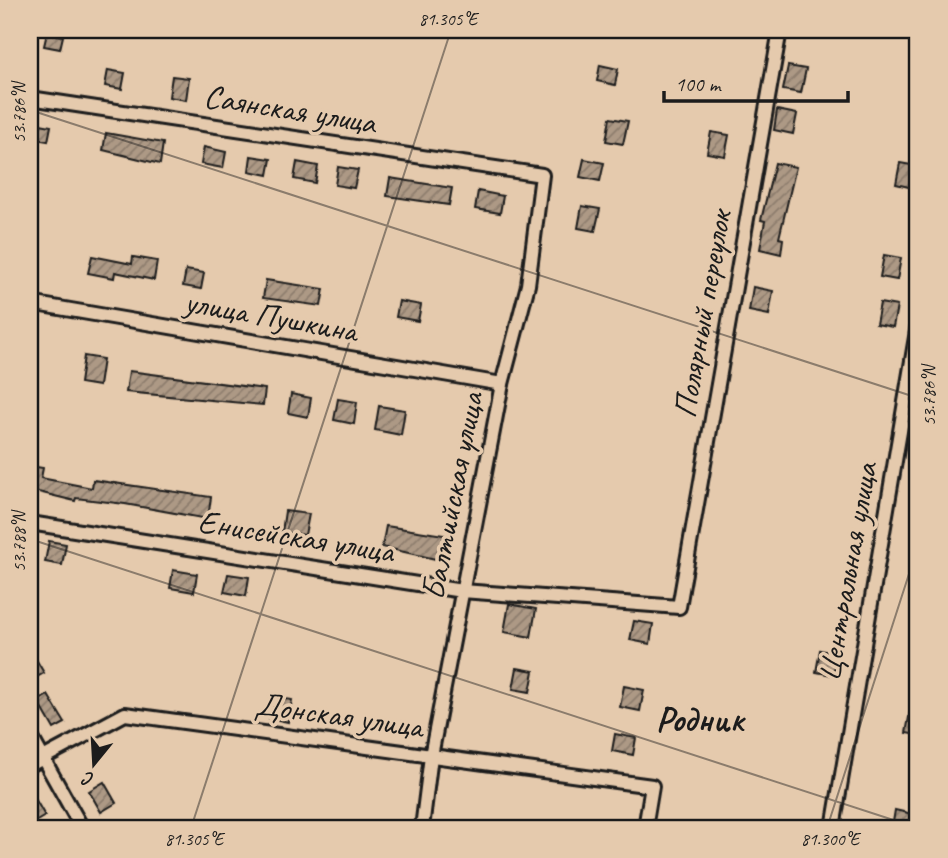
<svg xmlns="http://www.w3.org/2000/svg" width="948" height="858" viewBox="0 0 948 858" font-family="Caveat,sans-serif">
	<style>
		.building { fill: url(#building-hatch); stroke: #1c1c1c; stroke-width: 2 }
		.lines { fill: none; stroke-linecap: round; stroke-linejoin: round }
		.minor-casing { stroke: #1c1c1c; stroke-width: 18 }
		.minor { stroke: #e5caad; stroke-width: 12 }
		.ticks { fill: none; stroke: #1c1c1c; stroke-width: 2; stroke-opacity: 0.45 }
		.labels { text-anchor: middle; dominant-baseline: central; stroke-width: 7; stroke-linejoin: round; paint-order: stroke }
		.street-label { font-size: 33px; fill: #1c1c1c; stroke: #e5caad }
		.neighbourhood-label { font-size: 35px; font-weight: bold; fill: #1c1c1c; stroke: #e5caad }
		.neatline { fill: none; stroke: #1c1c1c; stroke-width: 2.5 }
		.ticks-label { font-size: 18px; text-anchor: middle; fill: #1c1c1c }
	</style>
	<defs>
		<pattern id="building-hatch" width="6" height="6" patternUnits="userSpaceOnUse" patternTransform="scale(1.75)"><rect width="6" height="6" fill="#ad9985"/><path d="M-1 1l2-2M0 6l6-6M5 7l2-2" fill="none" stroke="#8c7c6c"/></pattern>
	</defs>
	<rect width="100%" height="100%" fill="#e5caad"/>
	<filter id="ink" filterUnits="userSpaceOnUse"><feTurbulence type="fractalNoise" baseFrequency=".0143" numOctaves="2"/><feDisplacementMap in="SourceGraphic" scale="14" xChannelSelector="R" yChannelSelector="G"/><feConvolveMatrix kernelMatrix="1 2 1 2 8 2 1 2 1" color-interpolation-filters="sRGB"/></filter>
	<g filter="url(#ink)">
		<!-- building -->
		<g class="building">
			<path d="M 47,33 L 63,36 L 60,49 L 44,46 Z"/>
			<path d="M 600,65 L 618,69 L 615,85 L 597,81 Z"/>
			<path d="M 788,66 L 806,69 L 801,93 L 783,90 Z"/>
			<path d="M 108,70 L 125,73 L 122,89 L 105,86 Z"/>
			<path d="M 172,76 L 189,78 L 186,100 L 169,97 Z"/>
			<path d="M 777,110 L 797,114 L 793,134 L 774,130 Z"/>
			<path d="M 610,118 L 628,121 L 623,144 L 606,141 Z"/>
			<path d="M 30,122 L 51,126 L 48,141 L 30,138 Z"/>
			<path d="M 711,132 L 729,135 L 725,156 L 707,153 Z"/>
			<path d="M 106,133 L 163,143 L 160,164 L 103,150 Z"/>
			<path d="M 204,147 L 226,152 L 223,168 L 201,164 Z"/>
			<path d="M 251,156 L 271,159 L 268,175 L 249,171 Z"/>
			<path d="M 584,159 L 604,163 L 600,181 L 580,177 Z"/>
			<path d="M 297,162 L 318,166 L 315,183 L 294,179 Z"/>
			<path d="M 775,163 L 796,167 L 779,238 L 783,239 L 781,254 L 760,249 L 765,221 L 761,220 Z"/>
			<path d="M 900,163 L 917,166 L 913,188 L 896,184 Z"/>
			<path d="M 338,167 L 358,170 L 354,188 L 335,185 Z"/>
			<path d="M 390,178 L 452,188 L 449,205 L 387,196 Z"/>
			<path d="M 478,191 L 503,196 L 500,213 L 475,209 Z"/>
			<path d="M 582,206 L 600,209 L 595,231 L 578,228 Z"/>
			<path d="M 884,255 L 901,258 L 897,280 L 880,277 Z"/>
			<path d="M 92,256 L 132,264 L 133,257 L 157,261 L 154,280 L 115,272 L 114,278 L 88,273 Z"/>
			<path d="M 186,270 L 204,273 L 201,289 L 183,286 Z"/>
			<path d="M 266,280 L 324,289 L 321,306 L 263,298 Z"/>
			<path d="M 753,287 L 773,291 L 769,315 L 749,311 Z"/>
			<path d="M 399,301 L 421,305 L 418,321 L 396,317 Z"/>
			<path d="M 880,303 L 897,306 L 893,327 L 876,324 Z"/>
			<path d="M 84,356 L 103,359 L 99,386 L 80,383 Z"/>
			<path d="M 129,371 L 265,389 L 263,405 L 126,392 Z"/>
			<path d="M 291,394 L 311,398 L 308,417 L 288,413 Z"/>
			<path d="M 338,399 L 357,402 L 354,424 L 334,420 Z"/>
			<path d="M 379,406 L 405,410 L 401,435 L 375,430 Z"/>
			<path d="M 30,466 L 43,468 L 41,478 L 92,488 L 93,480 L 211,497 L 208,519 L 125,504 L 76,498 L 75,501 L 30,490 Z"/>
			<path d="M 285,511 L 309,514 L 305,535 L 282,532 Z"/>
			<path d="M 386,526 L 444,535 L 440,560 L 382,547 Z"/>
			<path d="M 49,541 L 66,544 L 62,565 L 45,562 Z"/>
			<path d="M 173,570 L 197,574 L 194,592 L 170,588 Z"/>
			<path d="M 228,574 L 249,577 L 246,596 L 224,592 Z"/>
			<path d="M 509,604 L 536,609 L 531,637 L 504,632 Z"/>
			<path d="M 634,621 L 653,624 L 650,644 L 630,640 Z"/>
			<path d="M 30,649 L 44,673 L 30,681 Z"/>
			<path d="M 820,650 L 838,654 L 833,675 L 816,672 Z"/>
			<path d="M 517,668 L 534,671 L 530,692 L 513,689 Z"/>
			<path d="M 624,686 L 644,690 L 640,711 L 620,707 Z"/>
			<path d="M 48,695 L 65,723 L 54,729 L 38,701 Z"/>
			<path d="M 913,696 L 918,696 L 918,735 L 906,733 Z"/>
			<path d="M 274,697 L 292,700 L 288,722 L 269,718 Z"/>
			<path d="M 615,734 L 636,738 L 633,755 L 612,751 Z"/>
			<path d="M 104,782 L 116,803 L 101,812 L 89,791 Z"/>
			<path d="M 30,790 L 45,816 L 30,825 Z"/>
			<path d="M 895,810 L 917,815 L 914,828 L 892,828 Z"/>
		</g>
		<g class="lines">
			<defs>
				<g id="minor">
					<path d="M 30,98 L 542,175 L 528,285 L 502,384 L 431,756 L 422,828"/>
					<path d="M 30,303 L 502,384"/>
					<path d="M 30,523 L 462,591 L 679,607 L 780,30"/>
					<path d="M 30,735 L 82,828"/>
					<path d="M 30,765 L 125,714 L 652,786 L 645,828"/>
					<path d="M 833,828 L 918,325"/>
				</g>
			</defs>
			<!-- minor casing -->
			<use href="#minor" class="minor-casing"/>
			<!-- minor -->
			<use href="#minor" class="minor"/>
		</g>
	</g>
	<!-- ticks -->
	<path class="ticks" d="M 30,110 L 918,398M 30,539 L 918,828M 191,828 L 451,30M 827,828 L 918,546"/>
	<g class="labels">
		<!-- street labels -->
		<g class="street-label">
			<text transform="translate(290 109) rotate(9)">Саянская улица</text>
			<text transform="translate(702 314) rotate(-80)">Полярный переулок</text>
			<text transform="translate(271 316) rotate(10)">улица Пушкина</text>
			<text transform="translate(452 496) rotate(-79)">Балтийская улица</text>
			<text transform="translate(296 536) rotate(9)">Енисейская улица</text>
			<text transform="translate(847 572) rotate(-80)">Центральная улица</text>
			<text transform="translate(339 715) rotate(8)">Донская улица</text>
		</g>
		<!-- neighbourhood labels -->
		<g class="neighbourhood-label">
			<text x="700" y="719">Родник</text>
		</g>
	</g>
	<!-- margin -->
	<rect width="948" height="858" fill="none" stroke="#e5caad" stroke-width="77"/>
	<!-- north arrow -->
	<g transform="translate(94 764) rotate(198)" stroke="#e5caad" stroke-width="5" paint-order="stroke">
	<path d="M0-5L12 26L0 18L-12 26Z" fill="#1c1c1c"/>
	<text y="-10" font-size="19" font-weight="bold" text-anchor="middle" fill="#1c1c1c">С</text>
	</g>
	<!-- scale -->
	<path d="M664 91v10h184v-10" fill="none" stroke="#1c1c1c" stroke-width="3.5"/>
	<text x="675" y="91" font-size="21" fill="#1c1c1c" stroke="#e5caad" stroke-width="5" paint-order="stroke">100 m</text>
	<rect x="38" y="38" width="871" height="782" class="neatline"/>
	<g class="ticks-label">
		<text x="448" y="25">81.305°E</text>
		<text transform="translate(19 113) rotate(-90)" y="6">53.786°N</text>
		<text transform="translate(929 396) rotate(-90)" y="6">53.786°N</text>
		<text transform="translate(19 542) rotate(-90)" y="6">53.788°N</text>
		<text x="194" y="845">81.305°E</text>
		<text x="830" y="845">81.300°E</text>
	</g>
</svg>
